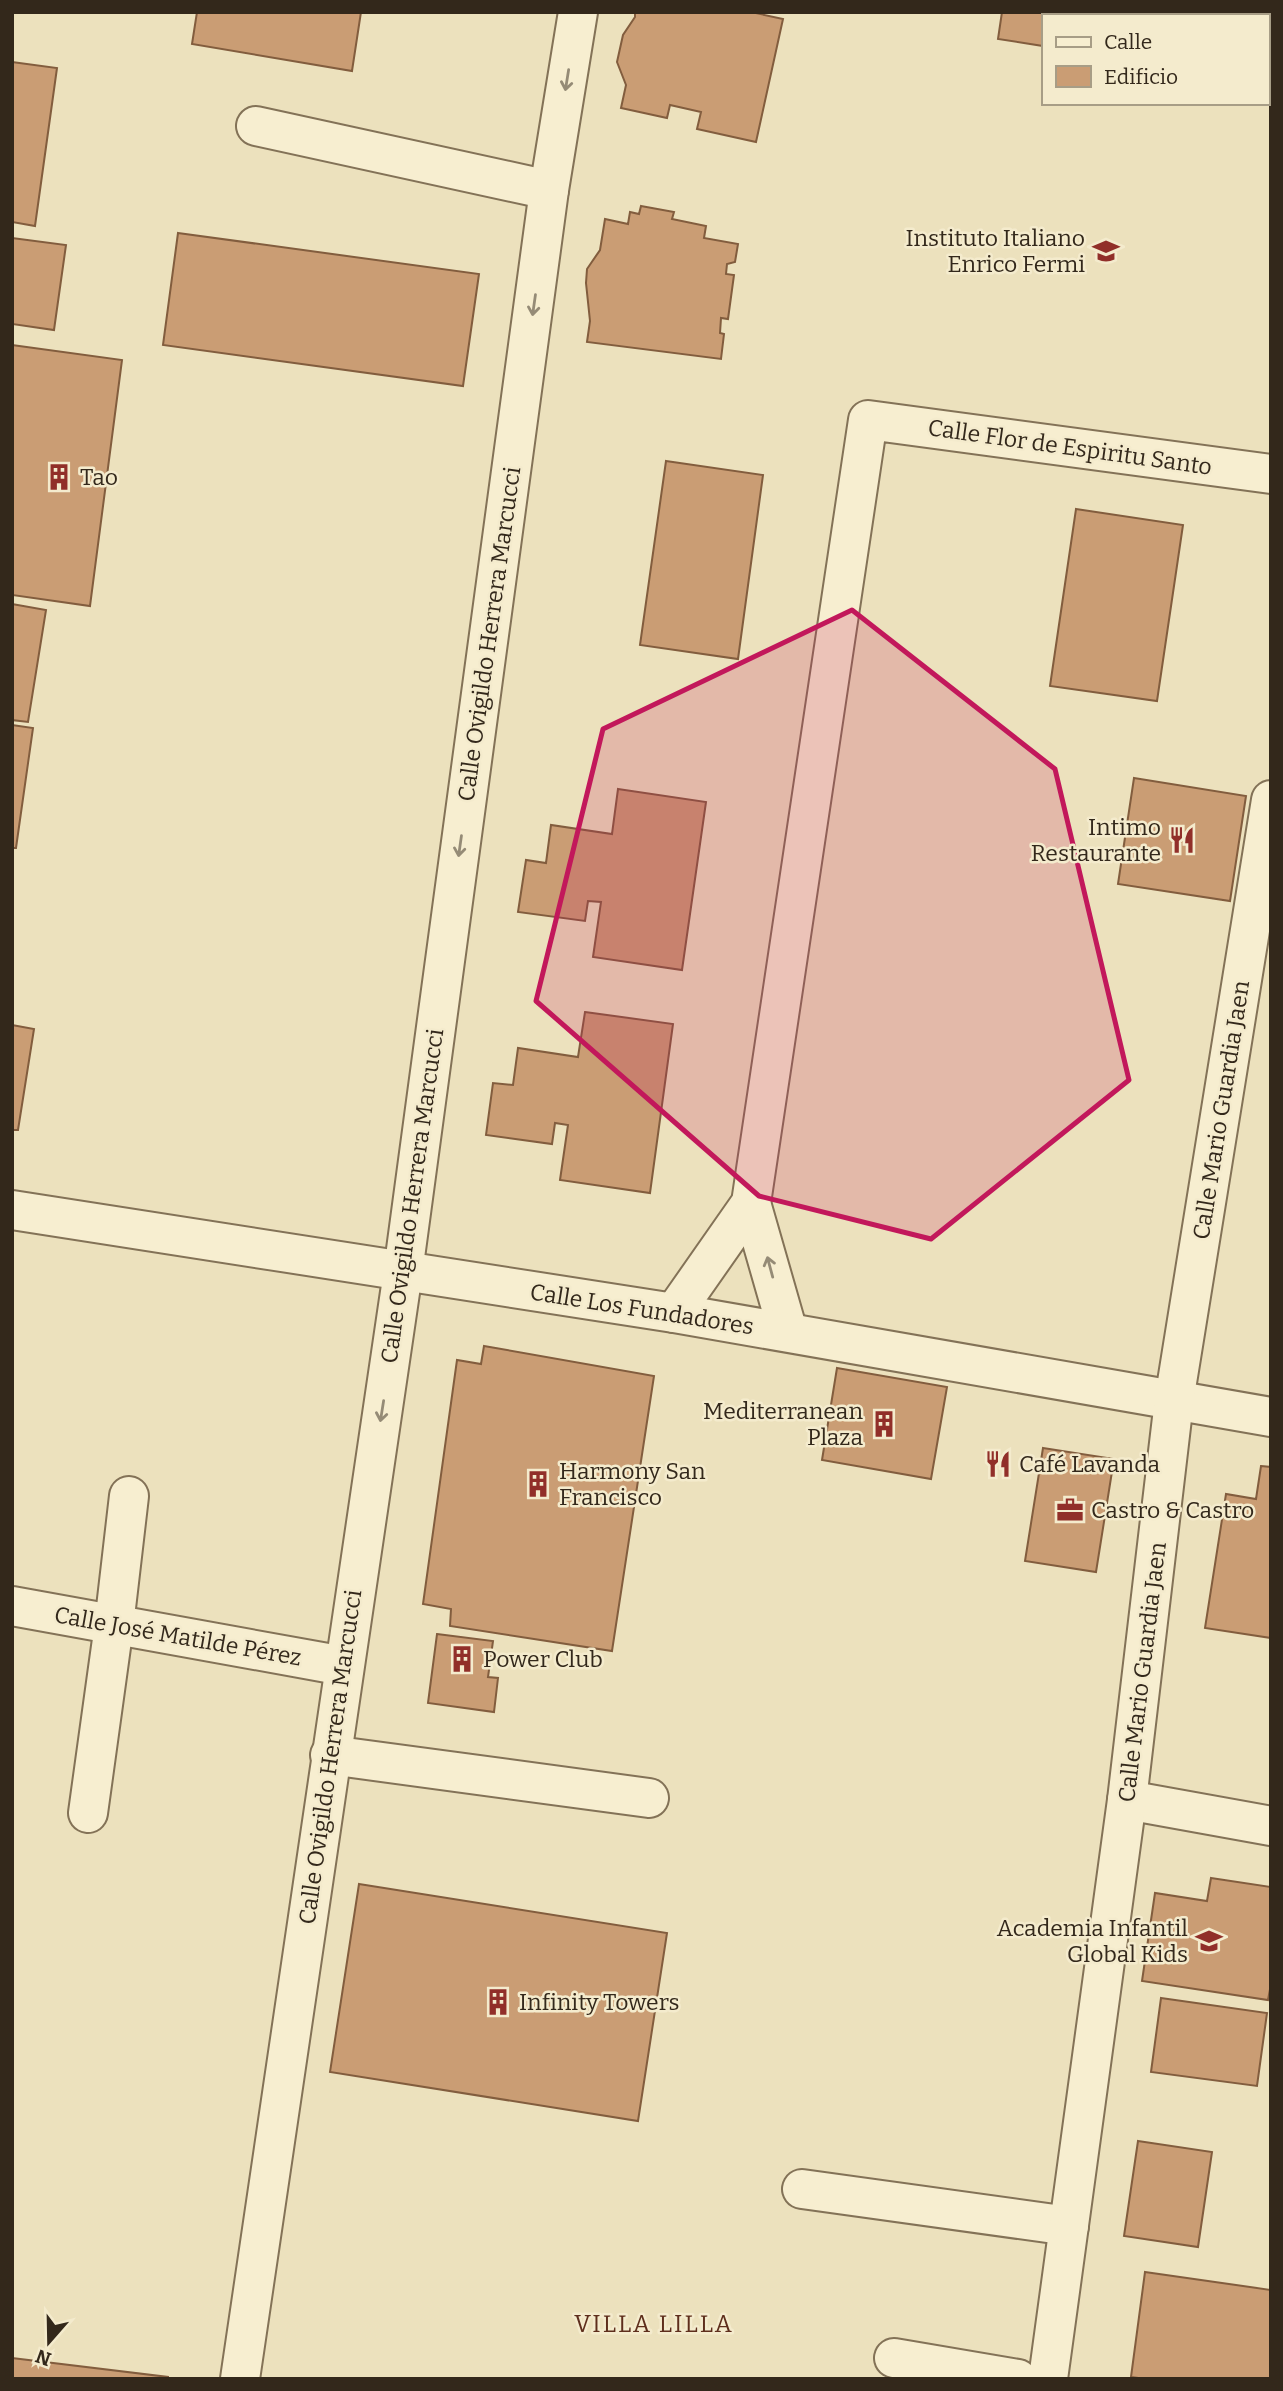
<svg xmlns="http://www.w3.org/2000/svg" width="1283" height="2391" viewBox="0 0 1283 2391" font-family="Bitter,serif">
	<style>
		.building { fill: #ca9d74; stroke: #825d3e; stroke-width: 2 }
		.lines { fill: none; stroke-linecap: round; stroke-linejoin: round }
		.minor-casing { stroke: #837257; stroke-width: 42 }
		.minor { stroke: #f7eed0; stroke-width: 38 }
		.oneway { stroke: #958b76 }
		.marked { fill: #c2185b; fill-opacity: 0.2; stroke: #c2185b; stroke-width: 5; stroke-linejoin: round }
		.labels { text-anchor: middle; dominant-baseline: central; stroke-width: 5; stroke-linejoin: round; paint-order: stroke }
		.poi-label { font-size: 23px; fill: #33281b; stroke: #f4ebcd; text-anchor: start }
		.street-label { font-size: 23px; fill: #33281b; stroke: #f4ebcd }
		.neighbourhood-label { font-size: 24px; letter-spacing: 2px; fill: #5e2e1c; stroke: #f4ebcd }
	</style>
	<rect width="100%" height="100%" fill="#ece1bd"/>
	<!-- building -->
	<g class="building">
		<path d="M 197,12 L 361,12 L 352,71 L 192,44 Z"/>
		<path d="M 635,12 L 751,12 L 783,19 L 756,142 L 697,129 L 701,112 L 670,105 L 667,118 L 621,108 L 626,85 L 617,62 L 623,35 L 635,17 Z"/>
		<path d="M 1002,12 L 1097,12 L 1097,16 L 1043,16 L 1043,46 L 998,39 Z"/>
		<path d="M 1100,12 L 1215,12 L 1214,16 L 1099,16 Z"/>
		<path d="M 1242,12 L 1271,12 L 1271,88 L 1267,87 L 1267,16 L 1242,16 Z"/>
		<path d="M 12,62 L 57,68 L 35,226 L 12,222 Z"/>
		<path d="M 641,206 L 674,212 L 672,219 L 706,226 L 704,238 L 738,244 L 735,262 L 727,264 L 726,274 L 734,275 L 728,319 L 721,318 L 720,333 L 724,334 L 721,359 L 587,342 L 590,321 L 586,283 L 587,269 L 600,250 L 605,219 L 628,224 L 630,212 L 639,214 Z"/>
		<path d="M 178,233 L 479,274 L 463,386 L 163,345 Z"/>
		<path d="M 12,238 L 66,245 L 54,330 L 12,324 Z"/>
		<path d="M 12,345 L 122,360 L 90,606 L 12,595 Z"/>
		<path d="M 666,461 L 763,475 L 738,659 L 640,645 Z"/>
		<path d="M 1076,509 L 1183,525 L 1157,701 L 1050,686 Z"/>
		<path d="M 12,604 L 46,610 L 28,722 L 12,720 Z"/>
		<path d="M 12,725 L 33,728 L 16,848 L 12,848 Z"/>
		<path d="M 1134,778 L 1246,796 L 1230,901 L 1118,884 Z"/>
		<path d="M 618,789 L 706,802 L 682,970 L 593,957 L 601,902 L 588,901 L 585,921 L 518,912 L 526,860 L 546,863 L 551,825 L 612,834 Z"/>
		<path d="M 585,1012 L 673,1024 L 650,1193 L 560,1180 L 568,1125 L 555,1123 L 552,1144 L 486,1135 L 493,1083 L 513,1085 L 518,1048 L 578,1057 Z"/>
		<path d="M 12,1025 L 34,1029 L 18,1130 L 12,1130 Z"/>
		<path d="M 484,1346 L 654,1376 L 612,1651 L 450,1626 L 451,1609 L 423,1604 L 457,1360 L 481,1364 Z"/>
		<path d="M 837,1368 L 947,1387 L 931,1479 L 822,1460 Z"/>
		<path d="M 1043,1448 L 1114,1459 L 1096,1572 L 1025,1561 Z"/>
		<path d="M 1261,1466 L 1271,1467 L 1271,1638 L 1205,1628 L 1226,1494 L 1256,1499 Z"/>
		<path d="M 437,1634 L 493,1641 L 488,1677 L 498,1678 L 494,1712 L 428,1703 Z"/>
		<path d="M 1211,1878 L 1271,1887 L 1271,1984 L 1268,2000 L 1142,1981 L 1155,1893 L 1207,1901 Z"/>
		<path d="M 359,1884 L 667,1933 L 638,2121 L 330,2072 Z"/>
		<path d="M 1161,1998 L 1267,2013 L 1257,2086 L 1151,2072 Z"/>
		<path d="M 1138,2141 L 1212,2152 L 1198,2247 L 1124,2236 Z"/>
		<path d="M 1145,2272 L 1271,2290 L 1271,2379 L 1146,2379 L 1131,2377 Z"/>
		<path d="M 12,2358 L 168,2377 L 168,2379 L 12,2379 Z"/>
	</g>
	<g class="lines">
		<defs>
			<g id="minor">
				<path d="M 256,126 L 549,190"/>
				<path d="M 751,1203 L 788,1332"/>
				<path d="M 12,1210 L 674,1313 L 1271,1417"/>
				<path d="M 674,1313 L 751,1203 L 868,420 L 1271,474"/>
				<path d="M 12,1606 L 344,1666"/>
				<path d="M 330,1755 L 649,1798"/>
				<path d="M 1127,1800 L 1271,1826"/>
				<path d="M 88,1813 L 114,1625 L 129,1496"/>
				<path d="M 802,2189 L 1069,2226"/>
				<path d="M 894,2358 L 1018,2379"/>
				<path d="M 240,2379 L 403,1272 L 549,190 L 578,12"/>
				<path d="M 1048,2379 L 1127,1800 L 1174,1401 L 1271,800"/>
			</g>
		</defs>
		<!-- minor casing -->
		<use href="#minor" class="minor-casing"/>
		<!-- minor -->
		<use href="#minor" class="minor"/>
	</g>
	<!-- one-way arrows -->
	<defs><path id="oneway-shaft" d="M-6 0H5M1.5-3L5.5 0L1.5 3" fill="none" stroke-width="1.6" stroke-linecap="round" stroke-linejoin="round" transform="scale(1.75)"/></defs>
	<g class="oneway">
		<use href="#oneway-shaft" transform="translate(567 80) rotate(99)"/>
		<use href="#oneway-shaft" transform="translate(534 305) rotate(98)"/>
		<use href="#oneway-shaft" transform="translate(460 846) rotate(98)"/>
		<use href="#oneway-shaft" transform="translate(770 1267) rotate(-105)"/>
		<use href="#oneway-shaft" transform="translate(382 1411) rotate(99)"/>
	</g>
	<!-- marked area -->
	<path class="marked" d="M 852,610 L 1055,769 L 1129,1080 L 931,1239 L 759,1196 L 536,1001 L 603,729 Z"/>
	<!-- icons -->
	<defs>
		<symbol id="school-bare" viewBox="-9 -9 18 18"><path d="M0-5L7-2L0 1L-7-2ZM-4 1L0 2.5L4 1V4Q0 6-4 4Z" fill="#912f29" stroke="#f4ebcd" stroke-width="2.5" paint-order="stroke"/></symbol>
		<symbol id="building-bare" viewBox="-9 -9 18 18"><path d="M-4-6H4V6H1V3H-1V6H-4ZM-2.5-4.3h1.7v1.8h-1.7ZM.8-4.3h1.7v1.8H.8ZM-2.5-1h1.7V.8h-1.7ZM.8-1h1.7V.8H.8Z" fill="#912f29" stroke="#f4ebcd" stroke-width="2.5" paint-order="stroke"/></symbol>
		<symbol id="restaurant-bare" viewBox="-9 -9 18 18"><path d="M-5-6h1v4h1v-4h1v4h1v-4h1v5L-1.5 .5V6h-2V.5L-5-1ZM5-6V6H3V1.5H1.5Q1.5-4 5-6Z" fill="#912f29" stroke="#f4ebcd" stroke-width="2.5" paint-order="stroke"/></symbol>
		<symbol id="office-bare" viewBox="-9 -9 18 18"><path d="M-6-3h4V-5.5h4V-3h4V5H-6ZM-1-4.5V-3h2v-1.5ZM-6 0V1H6V0Z" fill="#912f29" stroke="#f4ebcd" stroke-width="2.5" paint-order="stroke"/></symbol>
	</defs>
	<g fill-rule="evenodd">
		<use href="#school-bare" x="1087" y="232" width="38" height="38"/>
		<use href="#building-bare" x="40" y="458" width="38" height="38"/>
		<use href="#restaurant-bare" x="1163" y="821" width="38" height="38"/>
		<use href="#building-bare" x="865" y="1405" width="38" height="38"/>
		<use href="#restaurant-bare" x="979" y="1445" width="38" height="38"/>
		<use href="#building-bare" x="519" y="1465" width="38" height="38"/>
		<use href="#office-bare" x="1051" y="1491" width="38" height="38"/>
		<use href="#building-bare" x="443" y="1640" width="38" height="38"/>
		<use href="#school-bare" x="1190" y="1922" width="38" height="38"/>
		<use href="#building-bare" x="479" y="1983" width="38" height="38"/>
	</g>
	<g class="labels">
		<!-- poi labels -->
		<g class="poi-label">
			<text x="1085" y="238" text-anchor="end">Instituto Italiano<tspan x="1085" dy="26">Enrico Fermi</tspan></text>
			<text x="80" y="477">Tao</text>
			<text x="1161" y="827" text-anchor="end">Intimo<tspan x="1161" dy="26">Restaurante</tspan></text>
			<text x="863" y="1411" text-anchor="end">Mediterranean<tspan x="863" dy="26">Plaza</tspan></text>
			<text x="1019" y="1464">Café Lavanda</text>
			<text x="559" y="1471">Harmony San<tspan x="559" dy="26">Francisco</tspan></text>
			<text x="1091" y="1510">Castro &amp; Castro</text>
			<text x="483" y="1659">Power Club</text>
			<text x="1188" y="1928" text-anchor="end">Academia Infantil<tspan x="1188" dy="26">Global Kids</tspan></text>
			<text x="519" y="2002">Infinity Towers</text>
		</g>
		<!-- street labels -->
		<g class="street-label">
			<text transform="translate(1070 447) rotate(8)">Calle Flor de Espiritu Santo</text>
			<text transform="translate(489 634) rotate(-82)">Calle Ovigildo Herrera Marcucci</text>
			<text transform="translate(1221 1110) rotate(-81)">Calle Mario Guardia Jaen</text>
			<text transform="translate(412 1196) rotate(-82)">Calle Ovigildo Herrera Marcucci</text>
			<text transform="translate(642 1309) rotate(9)">Calle Los Fundadores</text>
			<text transform="translate(178 1636) rotate(10)">Calle José Matilde Pérez</text>
			<text transform="translate(1142 1672) rotate(-83)">Calle Mario Guardia Jaen</text>
			<text transform="translate(330 1757) rotate(-82)">Calle Ovigildo Herrera Marcucci</text>
		</g>
		<!-- neighbourhood labels -->
		<g class="neighbourhood-label">
			<text x="654" y="2324">VILLA LILLA</text>
		</g>
	</g>
	<!-- border -->
	<rect width="1283" height="2391" fill="none" stroke="#33281b" stroke-width="28"/>
	<!-- legend -->
	<rect x="1042" y="14" width="228" height="91" fill="#f4ebcd" stroke="#a79d86" stroke-width="2"/>
	<rect x="1056" y="37" width="35" height="10" fill="#f7eed0" stroke="#a79d86" stroke-width="2"/>
	<text x="1104" y="49" font-size="21" fill="#33281b">Calle</text>
	<rect x="1056" y="66" width="35" height="21" fill="#ca9d74" stroke="#a79d86" stroke-width="2"/>
	<text x="1104" y="84" font-size="21" fill="#33281b">Edificio</text>
	<!-- north arrow -->
	<g transform="translate(49 2342) rotate(200)" stroke="#f4ebcd" stroke-width="5" paint-order="stroke">
	<path d="M0-5L12 26L0 18L-12 26Z" fill="#33281b"/>
	<text y="-10" font-size="19" font-weight="bold" text-anchor="middle" fill="#33281b">N</text>
	</g>
</svg>
